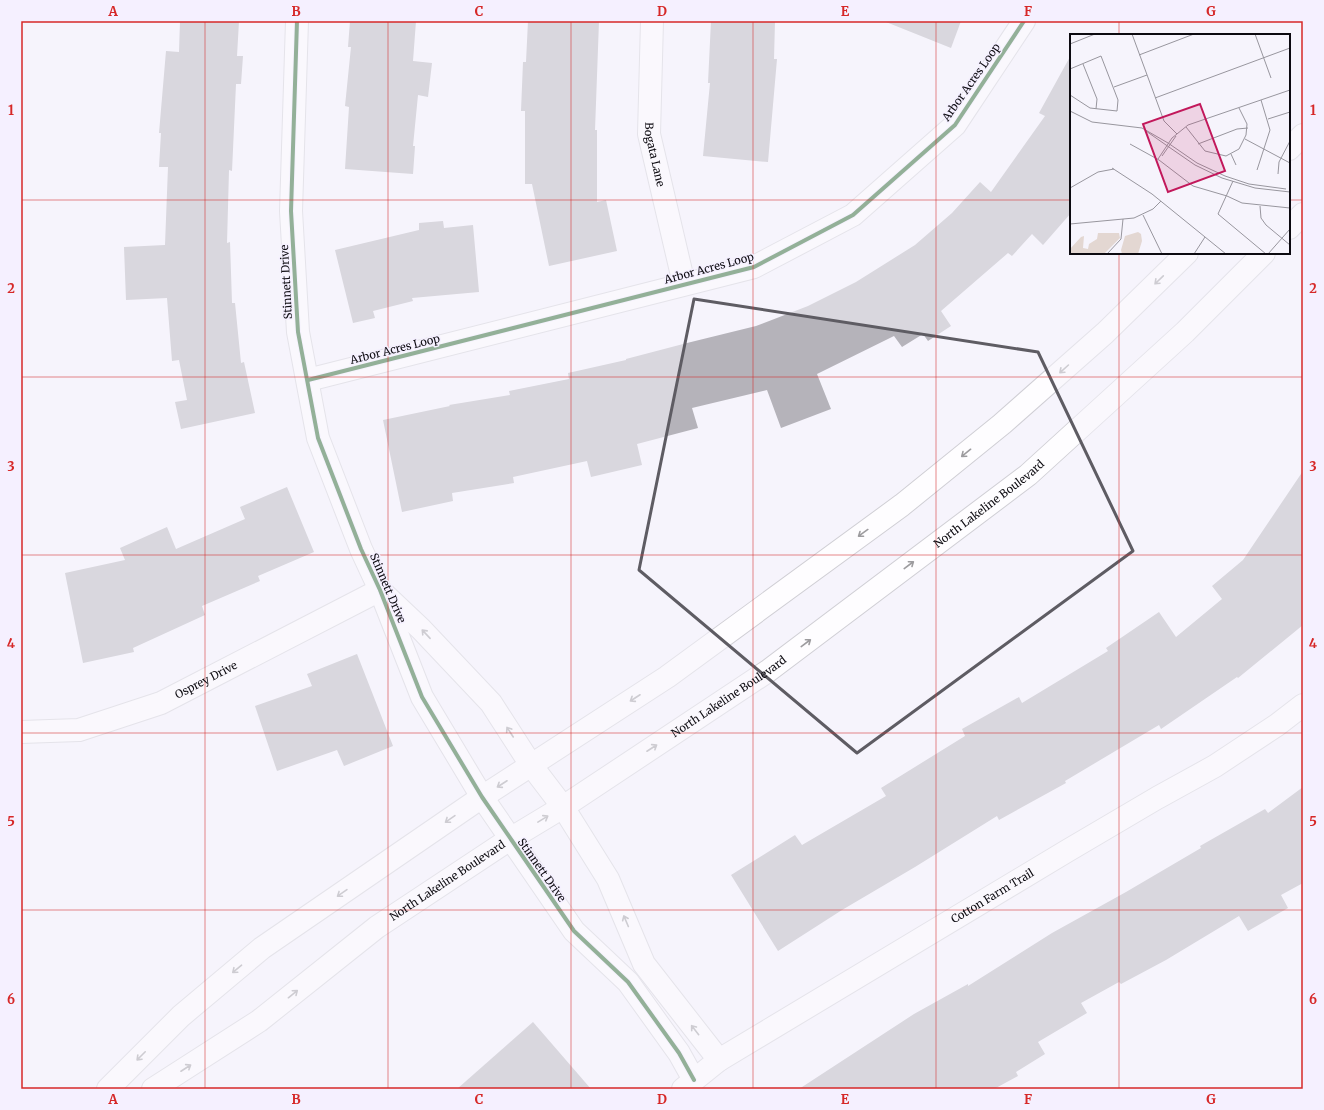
<svg xmlns="http://www.w3.org/2000/svg" width="1324" height="1110" viewBox="0 0 1324 1110" font-family="Merriweather,serif">
	<style>
		.building { fill: #b5b3ba }
		.lines { fill: none; stroke-linecap: round; stroke-linejoin: round }
		.minor-casing { stroke: #d0cfd5; stroke-width: 24 }
		.tertiary-casing { stroke: #d0cfd5; stroke-width: 24 }
		.secondary-casing { stroke: #d0cfd5; stroke-width: 24 }
		.minor { stroke: #fefdff; stroke-width: 22 }
		.tertiary { stroke: #fefdff; stroke-width: 22 }
		.secondary { stroke: #fefdff; stroke-width: 22 }
		.cycleway-casing { stroke: #f5f0ff; stroke-width: 6 }
		.cycleway { stroke: #1b5e20; stroke-width: 4 }
		.oneway { stroke: #9d9c9f }
		.marked { fill: none; stroke: #5e5c63; stroke-width: 3; stroke-linejoin: round }
		.grid { fill: none; stroke: #d62828; stroke-width: 1; stroke-opacity: 0.55 }
		.labels { text-anchor: middle; dominant-baseline: central; stroke-width: 3; stroke-linejoin: round; paint-order: stroke }
		.street-label { font-size: 11px; fill: #0c0a10; stroke: #f5f0ff }
		.inset-road { fill: none; stroke: #98969e; stroke-width: 1 }
		.view { fill: #c2185b; fill-opacity: 0.15; stroke: #c2185b; stroke-width: 2 }
		.inset-edge { fill: none; stroke: #0c0a10; stroke-width: 2 }
		.neatline { fill: none; stroke: #d62828; stroke-width: 1.5 }
		.grid-label { font-size: 13px; text-anchor: middle; font-weight: bold; fill: #d62828 }
	</style>
	<rect width="100%" height="100%" fill="#f6f4fc"/>
	<!-- building -->
	<g class="building">
		<path d="M 180,21 L 239,21 L 237,56 L 243,56 L 241,84 L 236,84 L 232,171 L 229,170 L 227,243 L 230,242 L 232,303 L 235,303 L 241,363 L 244,362 L 255,413 L 181,429 L 175,402 L 187,400 L 179,360 L 172,361 L 167,298 L 126,300 L 124,247 L 165,245 L 168,167 L 159,167 L 161,133 L 159,133 L 166,51 L 179,52 Z"/>
		<path d="M 350,21 L 416,21 L 413,61 L 432,63 L 428,97 L 418,95 L 413,146 L 415,146 L 413,174 L 345,169 L 349,107 L 345,106 L 351,47 L 348,47 Z"/>
		<path d="M 528,21 L 599,21 L 595,130 L 597,130 L 597,202 L 606,200 L 617,251 L 549,266 L 532,184 L 525,184 L 525,111 L 521,111 L 523,62 L 526,62 Z"/>
		<path d="M 711,21 L 775,21 L 774,59 L 777,59 L 768,162 L 703,156 L 710,83 L 708,83 Z"/>
		<path d="M 886,21 L 961,21 L 951,48 L 886,22 Z"/>
		<path d="M 1071,55 L 1071,213 L 1043,245 L 1032,234 L 1012,256 L 1008,253 L 941,311 L 951,326 L 928,341 L 923,334 L 902,347 L 894,336 L 817,374 L 831,409 L 781,428 L 767,390 L 692,408 L 698,428 L 637,444 L 642,465 L 591,477 L 587,461 L 513,477 L 514,483 L 452,493 L 453,501 L 402,512 L 383,420 L 450,406 L 449,405 L 510,395 L 509,391 L 569,379 L 568,373 L 626,360 L 626,359 L 687,343 L 756,326 L 808,306 L 856,282 L 915,245 L 952,213 L 980,182 L 991,192 L 1045,116 L 1039,113 Z"/>
		<path d="M 443,221 L 444,228 L 473,225 L 479,292 L 412,298 L 413,301 L 373,311 L 375,318 L 353,323 L 335,250 L 419,230 L 419,223 Z"/>
		<path d="M 1303,471 L 1303,625 L 1238,678 L 1237,677 L 1161,729 L 1159,725 L 1065,781 L 1066,783 L 999,820 L 997,816 L 915,867 L 842,910 L 778,951 L 731,875 L 795,835 L 802,845 L 886,796 L 881,788 L 965,736 L 962,729 L 1019,697 L 1022,703 L 1108,651 L 1106,648 L 1159,612 L 1176,637 L 1222,599 L 1212,586 L 1243,560 Z"/>
		<path d="M 287,487 L 314,552 L 258,576 L 260,581 L 202,606 L 205,615 L 133,648 L 134,652 L 83,663 L 65,573 L 125,560 L 120,548 L 167,527 L 176,549 L 245,519 L 240,507 Z"/>
		<path d="M 357,654 L 393,746 L 344,766 L 337,750 L 277,771 L 255,706 L 312,686 L 307,674 Z"/>
		<path d="M 1303,787 L 1303,883 L 1281,895 L 1288,908 L 1248,931 L 1239,916 L 1166,960 L 1121,984 L 1119,982 L 1081,1003 L 1087,1013 L 1038,1042 L 1045,1054 L 1016,1072 L 1018,1076 L 994,1089 L 799,1089 L 914,1014 L 968,984 L 968,986 L 1052,933 L 1126,892 L 1201,848 L 1200,846 L 1265,809 L 1268,813 Z"/>
		<path d="M 533,1022 L 591,1089 L 457,1089 Z"/>
	</g>
	<g class="lines">
		<defs>
			<g id="minor">
				<path d="M 297,21 L 291,211 L 298,332 L 318,438 L 361,549 L 380,590 L 422,697 L 482,797 L 574,931 L 628,982 L 679,1053 L 694,1080"/>
				<path id="s1" d="M 652,21 L 649,134 L 684,284"/>
				<path d="M 308,380 L 754,267 L 853,215 L 955,125 L 1024,21"/>
				<path d="M 385,595 L 421,629 L 491,703 L 531,765 L 563,807 L 608,879 L 644,964 L 719,1060"/>
				<path id="s2" d="M 21,732 L 79,730 L 161,703 L 380,590"/>
				<path id="s3" d="M 683,1089 L 719,1060 L 1067,851 L 1157,798 L 1215,766 L 1277,725 L 1303,705"/>
			</g>
			<g id="tertiary">
				<path d="M 108,1089 L 181,1016 L 262,948 L 482,797"/>
				<path id="s4" d="M 153,1089 L 259,1021 L 377,927 L 510,839"/>
			</g>
			<g id="secondary">
				<path d="M 1289,149 L 1303,135"/>
				<path d="M 1289,228 L 1303,214"/>
				<path d="M 482,797 L 667,677 L 902,505 L 1002,424 L 1105,333 L 1187,253"/>
				<path id="s5" d="M 510,839 L 563,807 L 768,671 L 1028,475 L 1185,332 L 1264,253"/>
			</g>
		</defs>
		<!-- minor casing -->
		<use href="#minor" class="minor-casing"/>
		<!-- tertiary casing -->
		<use href="#tertiary" class="tertiary-casing"/>
		<!-- secondary casing -->
		<use href="#secondary" class="secondary-casing"/>
		<!-- minor -->
		<use href="#minor" class="minor"/>
		<!-- tertiary -->
		<use href="#tertiary" class="tertiary"/>
		<!-- secondary -->
		<use href="#secondary" class="secondary"/>
		<defs>
			<g id="cycleway">
				<path d="M 297,21 L 291,211 L 298,332 L 318,438 L 361,549 L 380,590 L 422,697 L 482,797 L 574,931 L 628,982 L 679,1053 L 694,1080"/>
				<path d="M 308,380 L 754,267 L 853,215 L 955,125 L 1024,21"/>
			</g>
		</defs>
		<!-- cycleway casing -->
		<use href="#cycleway" class="cycleway-casing"/>
		<!-- cycleway -->
		<use href="#cycleway" class="cycleway"/>
	</g>
	<!-- one-way arrows -->
	<defs><path id="oneway-shaft" d="M-6 0H5M1.5-3L5.5 0L1.5 3" fill="none" stroke-width="1.6" stroke-linecap="round" stroke-linejoin="round"/></defs>
	<g class="oneway">
		<use href="#oneway-shaft" transform="translate(1159 280) rotate(136)"/>
		<use href="#oneway-shaft" transform="translate(1064 369) rotate(138)"/>
		<use href="#oneway-shaft" transform="translate(966 453) rotate(141)"/>
		<use href="#oneway-shaft" transform="translate(863 533) rotate(144)"/>
		<use href="#oneway-shaft" transform="translate(909 565) rotate(-37)"/>
		<use href="#oneway-shaft" transform="translate(426 634) rotate(-133)"/>
		<use href="#oneway-shaft" transform="translate(806 643) rotate(-37)"/>
		<use href="#oneway-shaft" transform="translate(635 698) rotate(147)"/>
		<use href="#oneway-shaft" transform="translate(510 732) rotate(-123)"/>
		<use href="#oneway-shaft" transform="translate(652 748) rotate(-33)"/>
		<use href="#oneway-shaft" transform="translate(502 784) rotate(147)"/>
		<use href="#oneway-shaft" transform="translate(450 819) rotate(145)"/>
		<use href="#oneway-shaft" transform="translate(543 819) rotate(-31)"/>
		<use href="#oneway-shaft" transform="translate(342 893) rotate(145)"/>
		<use href="#oneway-shaft" transform="translate(626 921) rotate(-113)"/>
		<use href="#oneway-shaft" transform="translate(237 969) rotate(140)"/>
		<use href="#oneway-shaft" transform="translate(293 994) rotate(-39)"/>
		<use href="#oneway-shaft" transform="translate(695 1030) rotate(-128)"/>
		<use href="#oneway-shaft" transform="translate(141 1056) rotate(135)"/>
		<use href="#oneway-shaft" transform="translate(186 1068) rotate(-33)"/>
	</g>
	<!-- marked area -->
	<path d="M0 0H1324V1110H0ZM 694,299 L 1038,352 L 1133,551 L 857,753 L 639,570 Z" fill="#f6f4fc" fill-opacity=".55" fill-rule="evenodd"/>
	<path class="marked" d="M 694,299 L 1038,352 L 1133,551 L 857,753 L 639,570 Z"/>
	<!-- grid -->
	<path class="grid" d="M 205,21 L 205,1089M 388,21 L 388,1089M 571,21 L 571,1089M 753,21 L 753,1089M 936,21 L 936,1089M 1119,21 L 1119,35M 21,200 L 1071,200M 1289,200 L 1303,200M 1119,253 L 1119,1089M 21,377 L 1303,377M 21,555 L 1303,555M 21,733 L 1303,733M 21,910 L 1303,910"/>
	<g class="labels">
		<!-- street labels -->
		<g class="street-label">
			<text transform="translate(971 82) rotate(-55)">Arbor Acres Loop</text>
			<text stroke="none"><textPath href="#s1" startOffset="134">Bogata Lane</textPath></text>
			<text transform="translate(709 268) rotate(-15)">Arbor Acres Loop</text>
			<text transform="translate(286 282) rotate(-93)">Stinnett Drive</text>
			<text transform="translate(395 349) rotate(-14)">Arbor Acres Loop</text>
			<text stroke="none"><textPath href="#s5" startOffset="585">North Lakeline Boulevard</textPath></text>
			<text transform="translate(388 588) rotate(67)">Stinnett Drive</text>
			<text stroke="none"><textPath href="#s2" startOffset="195">Osprey Drive</textPath></text>
			<text stroke="none"><textPath href="#s5" startOffset="261">North Lakeline Boulevard</textPath></text>
			<text transform="translate(542 870) rotate(55)">Stinnett Drive</text>
			<text stroke="none"><textPath href="#s4" startOffset="361">North Lakeline Boulevard</textPath></text>
			<text stroke="none"><textPath href="#s3" startOffset="365">Cotton Farm Trail</textPath></text>
		</g>
	</g>
	<!-- overview -->
	<g transform="translate(1070 34)">
		<rect width="220" height="220" fill="#f6f4fc"/>
		<path d="M 68,198 L 71,200 L 72,207 L 68,220 L 52,220 L 51,216 L 55,202 ZM 28,199 L 49,199 L 50,204 L 34,220 L 0,220 L 0,215 L 11,203 L 14,202 L 13,214 L 18,215 L 19,210 L 27,205 Z" fill="#e3d7d2"/>
		<path class="inset-road" d="M 62,0 L 94,87 L 107,100M 185,0 L 201,44M 0,10 L 25,0M 69,21 L 124,0M 13,30 L 27,65 L 26,75M 0,35 L 31,22 L 48,66 L 47,77 L 20,74 L 0,61M 44,53 L 77,41M 85,64 L 220,14M 0,77 L 22,88 L 72,94 L 98,109M 198,85 L 220,78M 116,93 L 135,117 L 156,122 L 169,115 L 176,101 L 177,90 L 169,74M 76,97 L 96,111M 175,105 L 220,129M 98,109 L 127,129 L 155,142 L 179,150 L 216,155M 60,110 L 89,126 L 123,152 L 157,162 L 172,169 L 220,174M 128,110 L 167,95 L 178,94M 96,111 L 125,131 L 152,144 L 185,154 L 220,158M 161,120 L 166,131M 92,122 L 106,102M 88,125 L 102,104 L 118,91 L 220,56M 42,134 L 82,160 L 156,220M 187,136 L 200,96 L 191,66M 208,140 L 209,128 L 220,107M 163,147 L 148,180 L 196,220M 0,154 L 28,138 L 44,135M 190,172 L 191,184 L 196,191 L 220,211M 73,181 L 92,220M 0,190 L 64,184 L 83,175 L 91,167M 37,220 L 51,205 L 53,185M 124,220 L 135,203M 198,220 L 220,195"/>
		<path class="view" d="M 130,70 L 155,137 L 98,158 L 73,90 Z"/>
		<rect width="220" height="220" class="inset-edge"/>
	</g>
	<!-- border -->
	<rect width="1324" height="1110" fill="none" stroke="#f5f0ff" stroke-width="44"/>
	<rect x="22" y="22" width="1280" height="1066" class="neatline"/>
	<g class="grid-label">
		<text x="113" y="16">A</text>
		<text x="296" y="16">B</text>
		<text x="479" y="16">C</text>
		<text x="662" y="16">D</text>
		<text x="845" y="16">E</text>
		<text x="1028" y="16">F</text>
		<text x="1211" y="16">G</text>
		<text x="11" y="115">1</text>
		<text x="1313" y="115">1</text>
		<text x="11" y="293">2</text>
		<text x="1313" y="293">2</text>
		<text x="11" y="471">3</text>
		<text x="1313" y="471">3</text>
		<text x="11" y="648">4</text>
		<text x="1313" y="648">4</text>
		<text x="11" y="826">5</text>
		<text x="1313" y="826">5</text>
		<text x="11" y="1004">6</text>
		<text x="1313" y="1004">6</text>
		<text x="113" y="1104">A</text>
		<text x="296" y="1104">B</text>
		<text x="479" y="1104">C</text>
		<text x="662" y="1104">D</text>
		<text x="845" y="1104">E</text>
		<text x="1028" y="1104">F</text>
		<text x="1211" y="1104">G</text>
	</g>
</svg>
